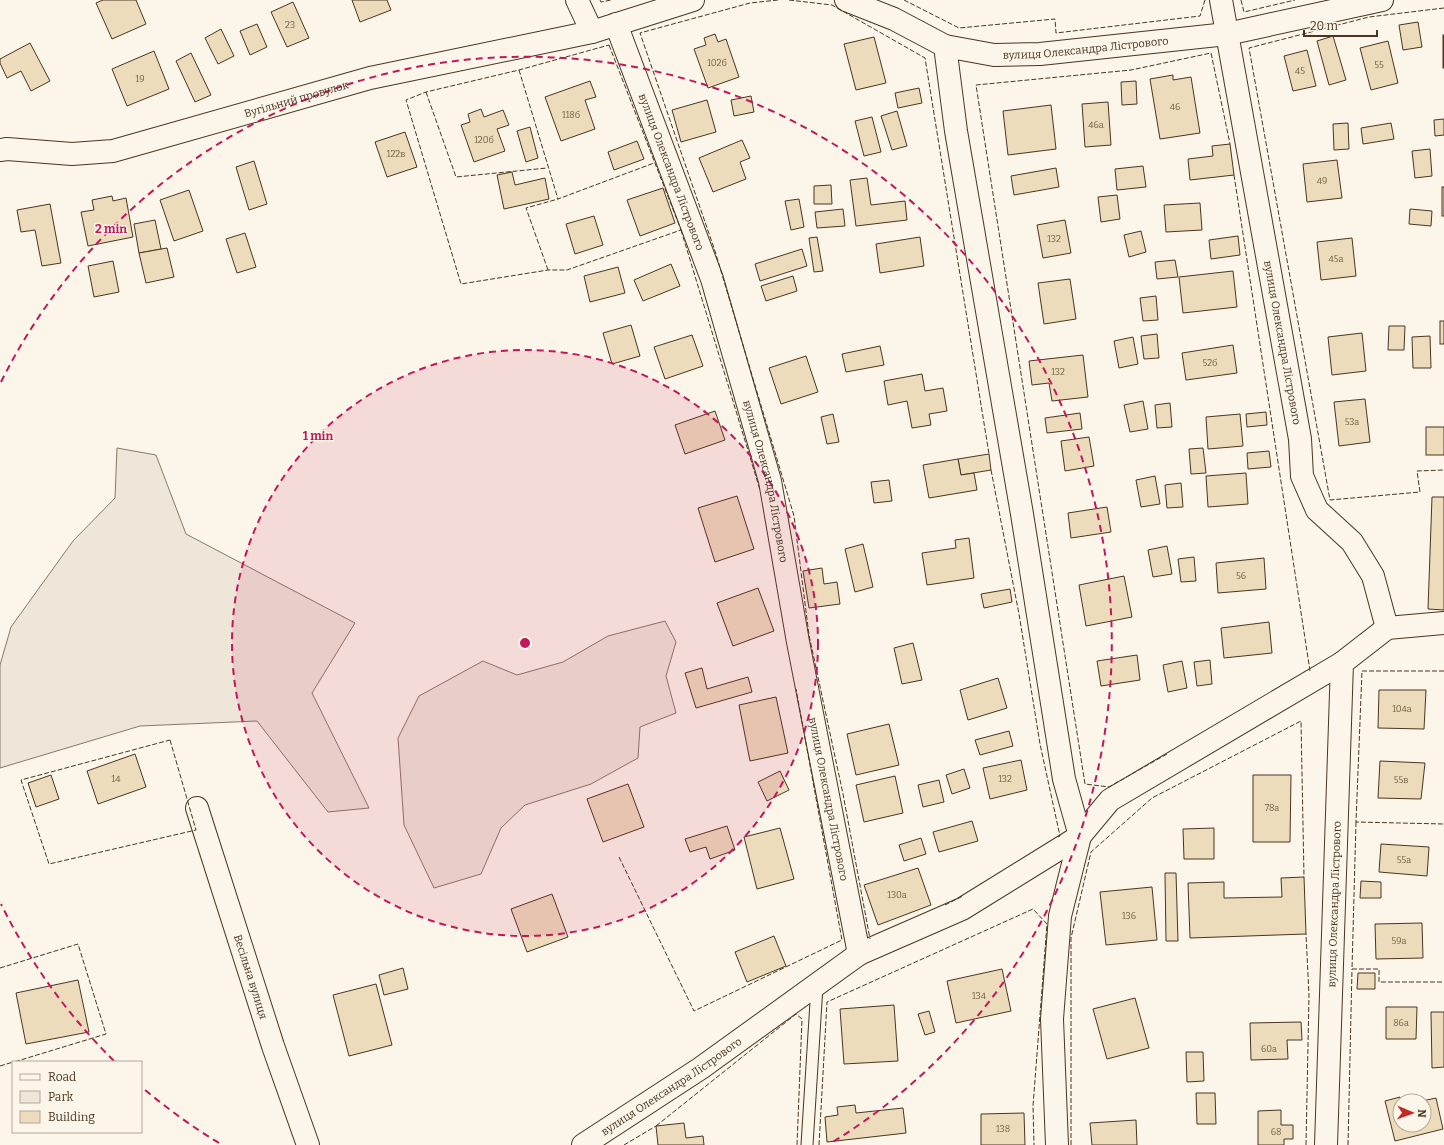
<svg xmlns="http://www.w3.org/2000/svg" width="1444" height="1145" viewBox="0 0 1444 1145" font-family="Bitter,serif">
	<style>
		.green { fill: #ede6d9; stroke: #887966 }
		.building { fill: #ecdcbc; stroke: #4a3520 }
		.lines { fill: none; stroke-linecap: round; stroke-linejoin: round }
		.lane-casing { stroke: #4a3520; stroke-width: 13 }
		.street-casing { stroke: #4a3520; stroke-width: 24 }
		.lane { stroke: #fbf6e9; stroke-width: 11 }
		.street { stroke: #fbf6e9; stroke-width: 22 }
		.fence { stroke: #4a3520; stroke-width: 1; stroke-dasharray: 5 2; stroke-linecap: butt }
		.ring { fill: none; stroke: #c2185b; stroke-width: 2; stroke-dasharray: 7 5 }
		.labels { text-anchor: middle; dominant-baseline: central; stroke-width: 3; stroke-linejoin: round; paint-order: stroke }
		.number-label { font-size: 9px; fill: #725f47 }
		.street-label { font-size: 11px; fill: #4a3520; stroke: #fbf6e9 }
		.centre { fill: #c2185b; stroke: #fbf6e9; stroke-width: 2 }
		.ring-label { font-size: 12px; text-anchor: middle; font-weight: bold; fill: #c2185b; stroke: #fbf6e9; stroke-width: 3; stroke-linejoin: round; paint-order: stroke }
	</style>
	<rect width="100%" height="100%" fill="#fbf6e9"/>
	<!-- green -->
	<g class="green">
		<path d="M 117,448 L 156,455 L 186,534 L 355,623 L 312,693 L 369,808 L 328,812 L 257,721 L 140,726 L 0,768 L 0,665 L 11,627 L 73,541 L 115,498 Z"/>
		<path d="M 665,621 L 676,642 L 666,676 L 676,713 L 640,727 L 638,758 L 591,784 L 525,805 L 501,828 L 481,874 L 434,888 L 404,825 L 398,738 L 419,696 L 483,661 L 517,675 L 563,662 L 608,636 Z"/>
	</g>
	<!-- building -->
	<g class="building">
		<path d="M 103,0 L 136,0 L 146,24 L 112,39 L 96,3 Z"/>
		<path d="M 352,0 L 387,0 L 391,10 L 360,22 Z"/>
		<path d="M 293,2 L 309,38 L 287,47 L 271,12 Z"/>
		<path d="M 1418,22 L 1422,47 L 1403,50 L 1399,25 Z"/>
		<path d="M 257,24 L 267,47 L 250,55 L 240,31 Z"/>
		<path d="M 221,29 L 234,56 L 218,64 L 205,38 Z"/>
		<path d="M 715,34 L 718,42 L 726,39 L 739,77 L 708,88 L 694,49 L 706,45 L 704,38 Z"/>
		<rect x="1443" y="35" width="1" height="33"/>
		<path d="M 1333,36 L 1346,80 L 1329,85 L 1317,41 Z"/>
		<path d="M 874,37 L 886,83 L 856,90 L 844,44 Z"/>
		<path d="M 1388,41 L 1398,83 L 1371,90 L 1360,48 Z"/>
		<path d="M 30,43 L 50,81 L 31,91 L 21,71 L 7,78 L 0,63 L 0,59 Z"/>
		<path d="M 1307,50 L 1316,86 L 1293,91 L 1284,56 Z"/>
		<path d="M 154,51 L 169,89 L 127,106 L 112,69 Z"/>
		<path d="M 191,53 L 211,95 L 195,102 L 176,61 Z"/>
		<path d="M 1173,75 L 1173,80 L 1191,77 L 1200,133 L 1160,139 L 1150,79 Z"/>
		<path d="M 590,81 L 596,97 L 585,100 L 595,129 L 561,141 L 545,97 Z"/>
		<path d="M 1136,81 L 1137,104 L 1122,105 L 1121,82 Z"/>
		<path d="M 919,88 L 922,103 L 898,108 L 895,93 Z"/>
		<path d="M 751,96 L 754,112 L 734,116 L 731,100 Z"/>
		<path d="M 707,100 L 716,132 L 681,142 L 672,110 Z"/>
		<path d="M 1108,102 L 1111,145 L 1085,147 L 1082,104 Z"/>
		<path d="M 1051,105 L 1056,149 L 1008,155 L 1003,111 Z"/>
		<path d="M 481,109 L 484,117 L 503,110 L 509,125 L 497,129 L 505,151 L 474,162 L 461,125 L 470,122 L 468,114 Z"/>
		<path d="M 897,111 L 907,146 L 892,150 L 881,116 Z"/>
		<path d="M 872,117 L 881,152 L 864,156 L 855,121 Z"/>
		<path d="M 1444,119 L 1444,135 L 1435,136 L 1434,120 Z"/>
		<path d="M 1348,123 L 1349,149 L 1334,150 L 1333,124 Z"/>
		<path d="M 1391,123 L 1394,139 L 1363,144 L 1361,128 Z"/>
		<path d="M 530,127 L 538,158 L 526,162 L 517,131 Z"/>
		<path d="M 405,132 L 417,167 L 387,177 L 375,142 Z"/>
		<path d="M 742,140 L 750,158 L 740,162 L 746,179 L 713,192 L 699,158 Z"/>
		<path d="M 637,141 L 644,159 L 614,170 L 608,152 Z"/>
		<path d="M 1230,144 L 1234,175 L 1190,180 L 1188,159 L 1213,156 L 1212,146 Z"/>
		<path d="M 1430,149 L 1432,176 L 1415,178 L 1412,151 Z"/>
		<path d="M 1337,160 L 1342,198 L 1307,202 L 1303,164 Z"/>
		<path d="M 254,161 L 267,204 L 249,210 L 236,167 Z"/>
		<path d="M 1143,166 L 1146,187 L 1117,190 L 1115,169 Z"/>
		<path d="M 1056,168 L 1059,187 L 1014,195 L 1011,176 Z"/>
		<path d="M 512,172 L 515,185 L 545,178 L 549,199 L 504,209 L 497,175 Z"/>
		<path d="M 867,178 L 871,205 L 905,201 L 907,220 L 856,226 L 850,180 Z"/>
		<path d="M 831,185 L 832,204 L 814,204 L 814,186 Z"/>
		<rect x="1442" y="187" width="2" height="29"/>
		<path d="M 663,188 L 675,223 L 640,236 L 627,200 Z"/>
		<path d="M 189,190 L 203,231 L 174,241 L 160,200 Z"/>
		<path d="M 1117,195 L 1120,219 L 1101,222 L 1098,197 Z"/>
		<path d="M 112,196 L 113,201 L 126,198 L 133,237 L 88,246 L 81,212 L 94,210 L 92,200 Z"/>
		<path d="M 799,199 L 804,227 L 791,230 L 785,201 Z"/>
		<path d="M 1200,203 L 1202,230 L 1166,232 L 1164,205 Z"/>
		<path d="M 50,204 L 61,263 L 42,266 L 35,230 L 21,232 L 17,210 Z"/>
		<path d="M 843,209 L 845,226 L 817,228 L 815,212 Z"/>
		<path d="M 1410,209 L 1432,211 L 1431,226 L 1409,224 Z"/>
		<path d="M 594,216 L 603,245 L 575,254 L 566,224 Z"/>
		<path d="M 155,220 L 161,249 L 139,253 L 134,224 Z"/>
		<path d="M 1065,220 L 1071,253 L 1043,258 L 1037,225 Z"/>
		<path d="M 1141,231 L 1146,252 L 1129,257 L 1124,235 Z"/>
		<path d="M 245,233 L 256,267 L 237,273 L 226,239 Z"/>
		<path d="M 1238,236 L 1240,255 L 1211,259 L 1209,240 Z"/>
		<path d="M 817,237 L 823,271 L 814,272 L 809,238 Z"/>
		<path d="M 920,237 L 924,266 L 880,273 L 876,244 Z"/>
		<path d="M 1352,238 L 1356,276 L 1321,280 L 1317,242 Z"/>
		<path d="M 167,248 L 174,277 L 146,283 L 139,253 Z"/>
		<path d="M 802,249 L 807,266 L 760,281 L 755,264 Z"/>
		<path d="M 1175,260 L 1178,277 L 1157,279 L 1155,262 Z"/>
		<path d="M 113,261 L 119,292 L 94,297 L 88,266 Z"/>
		<path d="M 671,264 L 680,286 L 643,301 L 634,280 Z"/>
		<path d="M 618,267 L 625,293 L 590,302 L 584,276 Z"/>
		<path d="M 1233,271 L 1237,307 L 1183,313 L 1179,277 Z"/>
		<path d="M 793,276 L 797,291 L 766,301 L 761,286 Z"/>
		<path d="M 1070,279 L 1076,319 L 1044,324 L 1038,283 Z"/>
		<path d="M 1156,296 L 1158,320 L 1143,321 L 1140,298 Z"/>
		<rect x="1440" y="321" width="4" height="23"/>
		<path d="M 631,325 L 640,356 L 612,364 L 603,333 Z"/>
		<path d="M 1389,326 L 1405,326 L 1404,350 L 1388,350 Z"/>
		<path d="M 1362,333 L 1366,371 L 1332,375 L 1328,337 Z"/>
		<path d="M 1157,334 L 1159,358 L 1144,359 L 1141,336 Z"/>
		<path d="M 692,335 L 703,366 L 665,379 L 654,347 Z"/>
		<path d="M 1430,336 L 1431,368 L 1413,368 L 1412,337 Z"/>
		<path d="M 1133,337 L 1138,364 L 1119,368 L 1114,341 Z"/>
		<path d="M 1233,345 L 1237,373 L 1186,380 L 1182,353 Z"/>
		<path d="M 880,346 L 884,365 L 846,372 L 842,354 Z"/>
		<path d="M 1083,355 L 1088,397 L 1052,401 L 1049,383 L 1032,385 L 1029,361 Z"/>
		<path d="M 806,356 L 818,392 L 781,404 L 769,368 Z"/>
		<path d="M 922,374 L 925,391 L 943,388 L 947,411 L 929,414 L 931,425 L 912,428 L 907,401 L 888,405 L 884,381 Z"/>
		<path d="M 1365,399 L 1370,442 L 1339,446 L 1334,402 Z"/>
		<path d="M 1143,401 L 1148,429 L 1130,432 L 1124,405 Z"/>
		<path d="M 1170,403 L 1172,427 L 1157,428 L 1155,405 Z"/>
		<path d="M 715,411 L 725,440 L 685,454 L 675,425 Z"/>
		<path d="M 1266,412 L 1267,425 L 1247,427 L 1246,414 Z"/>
		<path d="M 1080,413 L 1082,429 L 1047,433 L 1045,418 Z"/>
		<path d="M 833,414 L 839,442 L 827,444 L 821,417 Z"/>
		<path d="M 1240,414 L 1243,446 L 1208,449 L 1206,417 Z"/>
		<rect x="1426" y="427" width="18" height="28"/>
		<path d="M 1089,437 L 1094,466 L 1065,471 L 1061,441 Z"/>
		<path d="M 1203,448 L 1206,473 L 1191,474 L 1189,449 Z"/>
		<path d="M 1269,451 L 1271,467 L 1248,469 L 1247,453 Z"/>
		<path d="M 989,454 L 991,470 L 961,475 L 958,459 Z"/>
		<path d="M 958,459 L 961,475 L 974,473 L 977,490 L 929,498 L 923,465 Z"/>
		<path d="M 1246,473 L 1248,504 L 1208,507 L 1206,476 Z"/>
		<path d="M 1155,476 L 1160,504 L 1141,507 L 1136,480 Z"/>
		<path d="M 889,480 L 892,501 L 874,503 L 871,482 Z"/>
		<path d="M 1181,483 L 1183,507 L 1167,508 L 1165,485 Z"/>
		<path d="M 737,496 L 754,549 L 715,562 L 698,508 Z"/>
		<path d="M 1432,497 L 1444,497 L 1444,610 L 1428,609 Z"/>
		<path d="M 1107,507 L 1111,532 L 1071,538 L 1068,513 Z"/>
		<path d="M 969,538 L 974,578 L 927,585 L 922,553 L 956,548 L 955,540 Z"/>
		<path d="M 863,544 L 873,587 L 855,592 L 845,549 Z"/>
		<path d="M 1167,546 L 1172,574 L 1153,577 L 1148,550 Z"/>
		<path d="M 1194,557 L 1196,581 L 1181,582 L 1178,559 Z"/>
		<path d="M 1264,558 L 1266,589 L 1218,593 L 1216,563 Z"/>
		<path d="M 822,568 L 824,584 L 837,582 L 840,604 L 809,608 L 803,571 Z"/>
		<path d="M 1124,576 L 1132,617 L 1086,626 L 1079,585 Z"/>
		<path d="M 758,588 L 774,631 L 733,646 L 717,603 Z"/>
		<path d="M 1010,589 L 1012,602 L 984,608 L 981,594 Z"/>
		<path d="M 1269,622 L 1272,653 L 1224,658 L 1221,628 Z"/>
		<path d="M 913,643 L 922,680 L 902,684 L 894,648 Z"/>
		<path d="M 1137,655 L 1140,680 L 1101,686 L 1097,661 Z"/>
		<path d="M 1210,660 L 1212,684 L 1197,686 L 1194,662 Z"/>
		<path d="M 1182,661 L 1187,688 L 1168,692 L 1163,665 Z"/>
		<path d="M 702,668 L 707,689 L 748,677 L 752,692 L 696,708 L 685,673 Z"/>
		<path d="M 998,678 L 1007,708 L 968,720 L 960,690 Z"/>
		<path d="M 1379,690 L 1426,690 L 1424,729 L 1378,728 Z"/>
		<path d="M 776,697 L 788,753 L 750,761 L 739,705 Z"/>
		<path d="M 889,724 L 899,765 L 856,775 L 847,734 Z"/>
		<path d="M 1009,731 L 1013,746 L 980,755 L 975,740 Z"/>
		<path d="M 135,754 L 146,787 L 98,804 L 87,771 Z"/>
		<path d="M 1021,760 L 1027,790 L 990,799 L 983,768 Z"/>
		<path d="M 1380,761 L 1425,763 L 1421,799 L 1378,798 Z"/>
		<path d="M 964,769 L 970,788 L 952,794 L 946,775 Z"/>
		<path d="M 780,771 L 789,790 L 767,801 L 758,782 Z"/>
		<path d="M 51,775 L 59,799 L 36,807 L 28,783 Z"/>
		<path d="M 1253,775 L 1291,775 L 1290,842 L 1253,842 Z"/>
		<path d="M 895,776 L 903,813 L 864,822 L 856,785 Z"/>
		<path d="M 939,780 L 944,802 L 923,807 L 918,785 Z"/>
		<path d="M 628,784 L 644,827 L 603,842 L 587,799 Z"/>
		<path d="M 972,821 L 978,841 L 939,852 L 933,832 Z"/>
		<path d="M 727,826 L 735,850 L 710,859 L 706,847 L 690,852 L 685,839 Z"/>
		<path d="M 780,828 L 794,879 L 757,889 L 744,837 Z"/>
		<path d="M 1214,828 L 1214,859 L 1184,859 L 1183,829 Z"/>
		<path d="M 921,838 L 926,854 L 904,861 L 899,845 Z"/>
		<path d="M 1381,844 L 1429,847 L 1427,876 L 1379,872 Z"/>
		<path d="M 918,868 L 931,905 L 878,925 L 864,885 Z"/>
		<path d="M 1165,873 L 1176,873 L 1178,941 L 1166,941 Z"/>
		<path d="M 1304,877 L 1306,934 L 1190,938 L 1188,883 L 1224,882 L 1224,898 L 1282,897 L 1281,878 Z"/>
		<path d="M 1361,881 L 1381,882 L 1381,898 L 1360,898 Z"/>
		<path d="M 1152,887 L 1157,940 L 1106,945 L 1100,892 Z"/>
		<path d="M 552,894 L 568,937 L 527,952 L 511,909 Z"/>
		<path d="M 1422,923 L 1423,958 L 1376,959 L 1375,924 Z"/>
		<path d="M 774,936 L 786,966 L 747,982 L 735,952 Z"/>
		<path d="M 403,968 L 408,989 L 384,995 L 379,975 Z"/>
		<path d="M 1002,969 L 1011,1011 L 956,1023 L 947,981 Z"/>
		<path d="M 1358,973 L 1375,973 L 1375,989 L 1357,989 Z"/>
		<path d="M 78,980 L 89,1032 L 26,1044 L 16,993 Z"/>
		<path d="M 376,984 L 392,1045 L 349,1056 L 333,995 Z"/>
		<path d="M 1135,998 L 1149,1048 L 1107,1059 L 1093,1009 Z"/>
		<path d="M 894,1005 L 898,1061 L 844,1064 L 840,1009 Z"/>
		<path d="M 1386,1007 L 1417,1007 L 1416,1039 L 1386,1039 Z"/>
		<path d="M 929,1011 L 935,1032 L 925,1035 L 918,1014 Z"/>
		<path d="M 1431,1012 L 1444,1012 L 1444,1067 L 1432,1068 Z"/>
		<path d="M 1301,1022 L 1302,1040 L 1287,1040 L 1288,1059 L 1251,1060 L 1250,1023 Z"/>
		<path d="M 1186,1052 L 1203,1052 L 1204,1081 L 1187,1082 Z"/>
		<path d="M 1196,1093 L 1215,1093 L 1216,1124 L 1197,1124 Z"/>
		<path d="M 1400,1097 L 1400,1125 L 1424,1125 L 1424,1101 L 1422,1101 L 1436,1098 L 1443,1129 L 1395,1141 L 1385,1101 Z"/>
		<path d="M 855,1105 L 856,1113 L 903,1108 L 906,1133 L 827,1142 L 825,1117 L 838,1115 L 837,1107 Z"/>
		<path d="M 1281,1110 L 1281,1125 L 1293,1125 L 1293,1139 L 1284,1139 L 1284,1145 L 1258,1145 L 1258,1111 Z"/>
		<path d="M 1024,1113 L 1025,1145 L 981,1145 L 981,1114 Z"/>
		<path d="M 1136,1120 L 1137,1145 L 1092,1145 L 1090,1123 Z"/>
		<path d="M 684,1123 L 686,1138 L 703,1136 L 704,1145 L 658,1145 L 656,1126 Z"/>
	</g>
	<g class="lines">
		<defs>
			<path id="lane" d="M 807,1145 L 817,986"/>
			<g id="street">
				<path d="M 577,0 L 592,32"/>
				<path id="s1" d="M 846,0 L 894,19 L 945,46 L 994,55 L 1040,54 L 1227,34 L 1382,0"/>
				<path id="s2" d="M 1221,0 L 1300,439 L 1302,476 L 1317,510 L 1352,542 L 1373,576 L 1387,628"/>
				<path id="s3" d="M 616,24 L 712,279 L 770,481 L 798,642 L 859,954"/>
				<path d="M 945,46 L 956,131 L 1022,514 L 1064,779 L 1080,836 L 1060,916 L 1052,1019 L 1057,1145"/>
				<path id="s4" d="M 0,150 L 7,149 L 72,154 L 113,151 L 370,78 L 592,32 L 693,0"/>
				<path id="s5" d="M 197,808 L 273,1046 L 308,1145"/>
				<path id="s6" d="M 583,1145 L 701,1068 L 859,954 L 962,909 L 1080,836 L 1110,800 L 1342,663"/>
				<path id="s7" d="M 1326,1145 L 1342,663 L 1387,628 L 1444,623"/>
			</g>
		</defs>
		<!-- lane casing -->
		<use href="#lane" class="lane-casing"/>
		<!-- street casing -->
		<use href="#street" class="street-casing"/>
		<!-- lane -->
		<use href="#lane" class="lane"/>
		<!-- street -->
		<use href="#street" class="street"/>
		<!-- fence -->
		<g class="fence">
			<path d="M 600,0 L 601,2 L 611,0"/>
			<path d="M 778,0 L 750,3 L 640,33 L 715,251 L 794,516 L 809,635 L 843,794 L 870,939"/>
			<path d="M 789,0 L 832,5 L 925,58 L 989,454"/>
			<path d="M 904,0 L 959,28 L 1055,19 L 1056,33 L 1200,16 L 1205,0"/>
			<path d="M 1241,0 L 1244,12 L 1295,0"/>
			<path d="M 1444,8 L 1369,17 L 1249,48 L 1330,500 L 1420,492 L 1417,471 L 1444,470"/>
			<path d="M 609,45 L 681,230 L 567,270 L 548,270 L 461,284 L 406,100 L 426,92 L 519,70 Z"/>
			<path d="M 519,70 L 558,199 L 654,163"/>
			<path d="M 426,92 L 456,177 L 547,168"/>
			<path d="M 1234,175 L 1310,671"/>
			<path d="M 681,230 L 760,490"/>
			<path d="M 548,270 L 526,208 L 558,199"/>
			<path d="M 991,470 L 1019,614 L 1040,744 L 1060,836 L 1058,837"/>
			<path d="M 1444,671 L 1362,671 L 1356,822 L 1444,824"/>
			<path d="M 170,740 L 196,830 L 49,864 L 21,780 Z"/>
			<path d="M 1167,754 L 1109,787 L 1085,784 L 976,85 L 1131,70 L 1211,53 L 1230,144"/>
			<path d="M 1356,822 L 1352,969 L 1379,969 L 1379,982 L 1444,982"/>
			<path d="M 619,857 L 694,1011 L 842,940 L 796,689"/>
			<path d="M 945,905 L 963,896"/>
			<path d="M 0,968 L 78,944 L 106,1034 L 14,1062"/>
			<path d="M 0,1066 L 13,1062"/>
			<path d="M 656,1126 L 796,1014 L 802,1019 L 797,1145"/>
			<path d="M 624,1145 L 656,1126"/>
			<path d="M 819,1145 L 827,1002 L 1033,909 L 1047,924 L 1033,1106 L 1034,1145"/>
			<path d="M 1071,1145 L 1071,938 L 1091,852 L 1152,798 L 1301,721 L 1304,877"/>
			<path d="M 1306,1145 L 1309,995 L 1306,934"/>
			<path d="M 1348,1145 L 1352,969"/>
		</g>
	</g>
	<!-- distance rings -->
	<circle cx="525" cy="643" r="293" fill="#c2185b" fill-opacity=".12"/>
	<g class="ring">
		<circle cx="525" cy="643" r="293"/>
		<path d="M219 1143A586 586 0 0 1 144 1089M114 1061A586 586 0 0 1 1 904M1 382A586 586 0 1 1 831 1143"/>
	</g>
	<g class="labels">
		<!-- number labels -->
		<g class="number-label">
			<text x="290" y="25">23</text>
			<text x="717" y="63">102б</text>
			<text x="1379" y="65">55</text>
			<text x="1300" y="71">45</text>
			<text x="140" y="79">19</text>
			<text x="1175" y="107">46</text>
			<text x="571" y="115">118б</text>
			<text x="1096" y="125">46а</text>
			<text x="484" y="140">120б</text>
			<text x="396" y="154">122в</text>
			<text x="1322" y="181">49</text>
			<text x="1054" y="239">132</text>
			<text x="1336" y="259">45а</text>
			<text x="1210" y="363">52б</text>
			<text x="1058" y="372">132</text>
			<text x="1352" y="422">53а</text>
			<text x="1241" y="576">56</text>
			<text x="1402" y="709">104а</text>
			<text x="116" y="779">14</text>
			<text x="1005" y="779">132</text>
			<text x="1401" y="780">55в</text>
			<text x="1272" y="808">78а</text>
			<text x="1404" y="860">55а</text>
			<text x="897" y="895">130а</text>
			<text x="1129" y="916">136</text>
			<text x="1399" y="941">59а</text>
			<text x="979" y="996">134</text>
			<text x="1401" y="1023">86а</text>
			<text x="1269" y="1049">60а</text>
			<text x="1003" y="1129">138</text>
			<text x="1276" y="1132">68</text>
		</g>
		<!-- street labels -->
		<g class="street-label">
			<text stroke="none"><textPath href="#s1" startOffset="251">вулиця Олександра Лістрового</textPath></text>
			<text stroke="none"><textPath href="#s4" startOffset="304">Вугільний провулок</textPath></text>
			<text stroke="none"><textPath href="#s3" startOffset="158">вулиця Олександра Лістрового</textPath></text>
			<text stroke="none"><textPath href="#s2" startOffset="348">вулиця Олександра Лістрового</textPath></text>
			<text stroke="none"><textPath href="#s3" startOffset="482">вулиця Олександра Лістрового</textPath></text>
			<text stroke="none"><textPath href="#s3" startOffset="806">вулиця Олександра Лістрового</textPath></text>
			<text stroke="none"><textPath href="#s7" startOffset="241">вулиця Олександра Лістрового</textPath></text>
			<text stroke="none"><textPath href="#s5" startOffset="177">Весільна вулиця</textPath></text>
			<text stroke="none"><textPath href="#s6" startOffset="106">вулиця Олександра Лістрового</textPath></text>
		</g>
	</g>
	<circle cx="525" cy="643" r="6" class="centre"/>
	<g class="ring-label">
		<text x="111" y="233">2 min</text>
		<text x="318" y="440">1 min</text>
	</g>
	<!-- legend -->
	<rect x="12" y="1061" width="130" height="72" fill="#fbf6e9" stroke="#b4a999"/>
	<rect x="20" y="1074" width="20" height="6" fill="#fbf6e9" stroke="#b4a999"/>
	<text x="48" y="1081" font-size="12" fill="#4a3520">Road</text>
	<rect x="20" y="1091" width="20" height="12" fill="#ede6d9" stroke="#b4a999"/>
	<text x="48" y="1101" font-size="12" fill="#4a3520">Park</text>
	<rect x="20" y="1111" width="20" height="12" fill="#ecdcbc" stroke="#b4a999"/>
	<text x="48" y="1121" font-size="12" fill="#4a3520">Building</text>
	<!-- north arrow -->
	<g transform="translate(1412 1113) rotate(92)"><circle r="19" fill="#fbf6e9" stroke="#b4a999"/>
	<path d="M0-3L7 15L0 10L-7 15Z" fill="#c62828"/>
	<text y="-6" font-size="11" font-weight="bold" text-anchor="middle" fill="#4a3520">N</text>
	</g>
	<!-- scale -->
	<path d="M1304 30v6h73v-6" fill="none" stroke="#4a3520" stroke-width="2"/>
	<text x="1310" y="30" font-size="12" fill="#4a3520" stroke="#fbf6e9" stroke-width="3" paint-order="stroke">20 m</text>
</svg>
